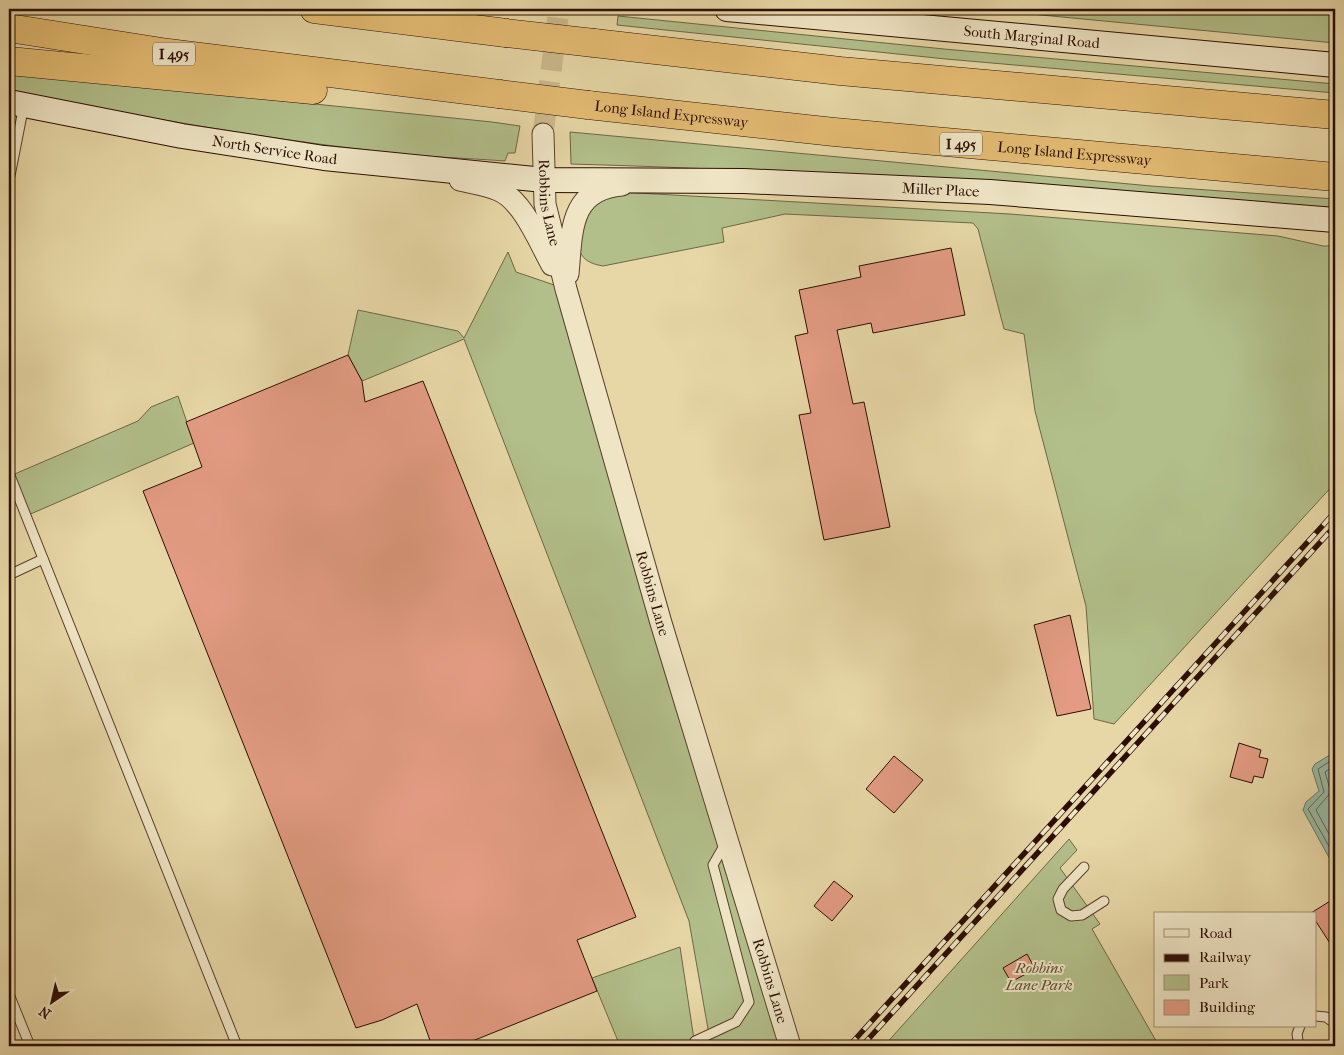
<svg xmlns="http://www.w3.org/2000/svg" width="1344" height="1055" viewBox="0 0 1344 1055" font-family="'IM FELL French Canon',serif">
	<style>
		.green { fill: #b2bf8a; stroke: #6e6646 }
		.water { fill: #98baa2; stroke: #6c7562 }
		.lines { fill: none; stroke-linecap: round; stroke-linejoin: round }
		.shore { stroke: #626452; stroke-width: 1 }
		.building { fill: #e39c83; stroke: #2b0e01 }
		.tertiary-tunnel { stroke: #cbb98d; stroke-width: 21; stroke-dasharray: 21 11; stroke-linecap: butt }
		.service-casing { stroke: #5a402a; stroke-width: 11 }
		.tertiary-casing { stroke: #5a402a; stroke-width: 23 }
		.secondary-casing { stroke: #2b0e01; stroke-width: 26 }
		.motorway-casing { stroke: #2b0e01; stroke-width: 29 }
		.service { stroke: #efe5c5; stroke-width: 9 }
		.tertiary { stroke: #efe5c5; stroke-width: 21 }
		.secondary { stroke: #efe5c5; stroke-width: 24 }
		.motorway { stroke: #e4bc73; stroke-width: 28 }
		.rail-casing { stroke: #2b0e01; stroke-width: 5.5 }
		.rail { stroke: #efe5c5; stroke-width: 4; stroke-dasharray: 11; stroke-linecap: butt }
		.motorway-bridge-casing { stroke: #2b0e01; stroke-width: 29; stroke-linecap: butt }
		.motorway-bridge { stroke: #e4bc73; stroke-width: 28 }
		.labels { text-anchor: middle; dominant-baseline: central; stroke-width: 4; stroke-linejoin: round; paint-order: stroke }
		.shield { fill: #efe5c5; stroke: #664e3c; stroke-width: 1 }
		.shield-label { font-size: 14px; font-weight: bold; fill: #2b0e01 }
		.street-label { font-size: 15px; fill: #2b0e01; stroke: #efe5c5 }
		.park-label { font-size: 15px; font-style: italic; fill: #5a4c31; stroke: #efe5c5 }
	</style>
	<rect width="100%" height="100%" fill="#e7d7a6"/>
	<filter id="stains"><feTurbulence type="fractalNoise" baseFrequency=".004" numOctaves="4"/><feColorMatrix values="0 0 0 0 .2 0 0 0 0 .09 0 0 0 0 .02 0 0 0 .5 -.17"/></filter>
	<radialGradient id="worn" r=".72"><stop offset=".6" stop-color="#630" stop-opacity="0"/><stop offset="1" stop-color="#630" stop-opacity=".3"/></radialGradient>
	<!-- green -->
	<g class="green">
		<path d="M 978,9 L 1335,9 L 1335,43 Z"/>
		<path d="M 618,16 L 944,49 L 1335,84 L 1335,93 L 946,59 L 617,25 Z"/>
		<path d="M 9,73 L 492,122 L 520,126 L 515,153 L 508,153 L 505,161 C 465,158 424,157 384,152 C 258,138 133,116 9,90 Z"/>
		<path d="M 570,132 L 1151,186 L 1335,199 L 1335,210 C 1081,190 826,171 571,164 Z"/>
		<path d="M 620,192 L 1010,214 L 1278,236 L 1323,246 L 1335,246 L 1335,483 L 1114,724 L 1094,719 L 1086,606 L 1035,411 L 1024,334 L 1004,329 L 978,229 L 973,223 L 785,214 L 722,228 L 724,242 L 603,266 C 565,260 581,230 587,204 Z"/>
		<path d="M 508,252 L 516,272 L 566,289 L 790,1046 L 711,1046 L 689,921 L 464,339 L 362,381 L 348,355 L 358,310 L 458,331 L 464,338 Z"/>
		<path d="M 178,396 L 194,443 L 26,516 L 10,476 L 138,421 L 151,407 Z"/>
		<path d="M 1069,839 L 1077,850 L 1060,868 L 1100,924 L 1092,929 L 1159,1046 L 884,1046 Z"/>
		<path d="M 680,947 L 695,1046 L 620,1046 L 592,978 Z"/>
	</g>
	<!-- water -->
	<path class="water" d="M 1335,752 L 1335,861 L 1332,863 L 1303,810 L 1306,802 L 1319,791 L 1312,769 L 1315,764 Z"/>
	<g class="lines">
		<!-- shore -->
		<g class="shore">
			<path d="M 1335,758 L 1318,769 L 1324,792 L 1308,809 L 1335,857"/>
			<path d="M 1335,765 L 1325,772 C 1333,799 1331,790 1316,810 L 1335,845"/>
		</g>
	</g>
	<!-- building -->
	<g class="building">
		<path d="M 951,248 L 965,315 L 873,333 L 871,323 L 837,330 L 853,404 L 864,402 L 890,527 L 824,540 L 799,415 L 811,413 L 795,336 L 808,333 L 799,290 L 861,277 L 859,266 Z"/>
		<path d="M 348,355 L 362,381 L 365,402 L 423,381 L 636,917 L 577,940 L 597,991 L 460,1046 L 432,1046 L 417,1004 L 382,1020 L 356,1028 L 143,491 L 202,467 L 186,422 Z"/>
		<path d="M 1070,615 L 1091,709 L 1057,716 L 1034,625 Z"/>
		<path d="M 1239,743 L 1261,750 L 1259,757 L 1268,759 L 1263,778 L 1254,776 L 1252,783 L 1230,777 Z"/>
		<path d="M 894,756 L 923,780 L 894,813 L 866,789 Z"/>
		<path d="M 834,881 L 853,896 L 832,921 L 814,906 Z"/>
		<path d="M 1335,898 L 1335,951 L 1315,920 L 1315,914 L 1311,913 Z"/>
		<path d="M 1027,954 L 1035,969 L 1011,982 L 1003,968 Z"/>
	</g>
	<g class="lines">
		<!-- tertiary-tunnel -->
		<path class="tertiary-tunnel" d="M 543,134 L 559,9"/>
		<defs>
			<g id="service">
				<path d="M 9,181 L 24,105"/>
				<path d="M 9,473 L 237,1046"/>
				<path d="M 9,575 L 43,559"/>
				<path d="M 1084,867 L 1063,889 L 1058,899 L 1061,910 L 1071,916 L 1082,915 L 1104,901"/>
				<path d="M 9,994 L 30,1046"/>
				<path d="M 1315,1016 L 1326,1017 L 1333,1022"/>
				<path d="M 695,1041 L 736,1022 L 749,1002 L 713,865 L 725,844"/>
				<path d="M 1299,1046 L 1297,1034 L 1300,1026"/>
			</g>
			<g id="tertiary">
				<path id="s1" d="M 543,134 L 545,204 L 566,289 L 661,623 L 790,1046"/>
				<path d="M 460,180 C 472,183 486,185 498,190 C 523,200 539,242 552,265"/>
				<path d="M 568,274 C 572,232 569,189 622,185"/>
			</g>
			<g id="secondary">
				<path id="s2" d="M 727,9 L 1335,65"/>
				<path id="s3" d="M 9,102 L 182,136 L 324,158 L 544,180 L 744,181 L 990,192 L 1335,220"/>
			</g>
			<g id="motorway">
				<path d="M 314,9 L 506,33"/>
				<path d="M 9,28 L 168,53 L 499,94"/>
				<path d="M 594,43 L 840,71 L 1335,115"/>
				<path d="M 9,61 L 313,90"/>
				<path id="s4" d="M 588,105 L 834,132 L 1335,177"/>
			</g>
		</defs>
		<!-- service casing -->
		<use href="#service" class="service-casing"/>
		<!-- tertiary casing -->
		<use href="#tertiary" class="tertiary-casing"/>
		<!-- secondary casing -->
		<use href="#secondary" class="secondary-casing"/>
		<!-- motorway casing -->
		<use href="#motorway" class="motorway-casing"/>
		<!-- service -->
		<use href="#service" class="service"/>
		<!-- tertiary -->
		<use href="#tertiary" class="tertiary"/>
		<!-- secondary -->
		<use href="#secondary" class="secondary"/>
		<!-- motorway -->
		<use href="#motorway" class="motorway"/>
		<defs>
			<g id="rail">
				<path d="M 849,1046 L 1335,512"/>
				<path d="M 862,1046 L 1335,526"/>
			</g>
		</defs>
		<!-- rail casing -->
		<use href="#rail" class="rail-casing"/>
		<!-- rail -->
		<use href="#rail" class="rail"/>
		<defs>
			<g id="motorway-bridge">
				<path d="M 506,33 L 594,43"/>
				<path d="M 499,94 L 588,105"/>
			</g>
		</defs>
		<!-- motorway-bridge casing -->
		<use href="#motorway-bridge" class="motorway-bridge-casing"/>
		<!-- motorway-bridge -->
		<use href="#motorway-bridge" class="motorway-bridge"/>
	</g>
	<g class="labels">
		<!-- shield labels -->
		<g class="shield">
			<rect x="153" y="42.5" width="42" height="23" rx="4"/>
			<rect x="940" y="132.5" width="42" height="23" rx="4"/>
		</g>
		<g class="shield-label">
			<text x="174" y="54">I 495</text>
			<text x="961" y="144">I 495</text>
		</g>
		<!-- street labels -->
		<g class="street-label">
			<text stroke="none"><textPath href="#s2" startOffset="306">South Marginal Road</textPath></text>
			<text stroke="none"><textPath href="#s4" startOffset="84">Long Island Expressway</textPath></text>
			<text stroke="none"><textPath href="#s3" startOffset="270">North Service Road</textPath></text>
			<text stroke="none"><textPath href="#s4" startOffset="489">Long Island Expressway</textPath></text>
			<text stroke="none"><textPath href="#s3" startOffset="938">Miller Place</textPath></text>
			<text stroke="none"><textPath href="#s1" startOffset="69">Robbins Lane</textPath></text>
			<text stroke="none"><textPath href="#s1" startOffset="474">Robbins Lane</textPath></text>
			<text stroke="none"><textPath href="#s1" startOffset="879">Robbins Lane</textPath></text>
		</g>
		<!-- park labels -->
		<g class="park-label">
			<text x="1039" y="968">Robbins<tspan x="1039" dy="17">Lane Park</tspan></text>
		</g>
	</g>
	<!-- margin -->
	<rect width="1344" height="1055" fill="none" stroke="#e7d7a6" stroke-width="30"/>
	<rect x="10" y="10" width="1324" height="1035" fill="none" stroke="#2b0e01" stroke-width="2.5"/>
	<rect x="15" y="15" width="1314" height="1025" fill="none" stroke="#2b0e01"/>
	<!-- legend -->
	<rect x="1154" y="912" width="162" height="115" fill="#efe5c5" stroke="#a18f77"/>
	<rect x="1164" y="929" width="25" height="8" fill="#efe5c5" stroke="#a18f77"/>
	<text x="1199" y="938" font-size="15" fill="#2b0e01">Road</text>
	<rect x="1164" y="954" width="25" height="8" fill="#2b0e01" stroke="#a18f77"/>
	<text x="1199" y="962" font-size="15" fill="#2b0e01">Railway</text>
	<rect x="1164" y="975" width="25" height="15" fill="#b2bf8a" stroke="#a18f77"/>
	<text x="1199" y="988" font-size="15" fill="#2b0e01">Park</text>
	<rect x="1164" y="1000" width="25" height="15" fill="#e39c83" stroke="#a18f77"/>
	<text x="1199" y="1012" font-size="15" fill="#2b0e01">Building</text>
	<!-- north arrow -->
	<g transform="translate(52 1002) rotate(214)" stroke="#efe5c5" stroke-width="4" paint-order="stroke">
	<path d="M0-4L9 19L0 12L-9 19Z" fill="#2b0e01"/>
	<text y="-8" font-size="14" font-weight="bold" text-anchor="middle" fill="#2b0e01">N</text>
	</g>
	<rect width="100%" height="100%" filter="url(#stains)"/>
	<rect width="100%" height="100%" fill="url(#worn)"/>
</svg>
